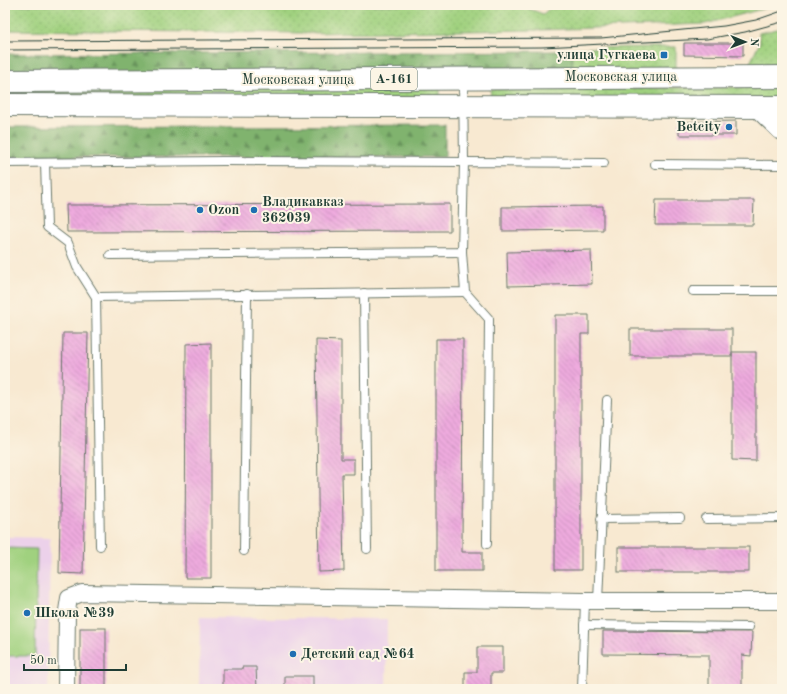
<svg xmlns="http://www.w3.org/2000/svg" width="787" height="694" viewBox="0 0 787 694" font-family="'Old Standard TT',serif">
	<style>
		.built { fill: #ecd1ea }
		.grass { fill: url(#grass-dots); stroke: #60875a }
		.forest { fill: url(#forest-firs); stroke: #507851 }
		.garden { fill: #a0d17f; stroke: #60875a }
		.building { fill: url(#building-back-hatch) }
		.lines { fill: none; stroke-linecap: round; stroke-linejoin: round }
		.lane-casing { stroke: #6b796b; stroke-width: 10 }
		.street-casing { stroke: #6b796b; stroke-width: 18 }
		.secondary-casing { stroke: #6b796b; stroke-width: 24 }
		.highway-casing { stroke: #6b796b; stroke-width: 24 }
		.lane { stroke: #fff; stroke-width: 8 }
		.street { stroke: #fff; stroke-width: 16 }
		.secondary { stroke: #fff; stroke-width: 22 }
		.highway { stroke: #fff; stroke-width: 22 }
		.tram { stroke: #1f3d34; stroke-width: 1 }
		.poi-dot { fill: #1f6fb2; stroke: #fcf5e5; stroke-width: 1.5 }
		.labels { text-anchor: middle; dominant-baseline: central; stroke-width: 4; stroke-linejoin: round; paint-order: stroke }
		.shield { fill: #fcf5e5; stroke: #617469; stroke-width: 1 }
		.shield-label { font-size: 13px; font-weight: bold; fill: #1f3d34 }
		.poi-label { font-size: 14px; font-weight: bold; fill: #1f3d34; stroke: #fcf5e5; text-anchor: start }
		.street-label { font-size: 14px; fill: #1f3d34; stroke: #fcf5e5 }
	</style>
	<defs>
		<pattern id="grass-dots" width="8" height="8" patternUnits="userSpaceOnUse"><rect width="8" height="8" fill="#a0d17f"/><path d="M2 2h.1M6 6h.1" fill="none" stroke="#89b46e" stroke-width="1.8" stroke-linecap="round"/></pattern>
		<pattern id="forest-firs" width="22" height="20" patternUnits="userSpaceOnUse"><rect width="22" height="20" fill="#80b36e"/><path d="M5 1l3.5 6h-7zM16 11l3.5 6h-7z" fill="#68935b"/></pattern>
		<pattern id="building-back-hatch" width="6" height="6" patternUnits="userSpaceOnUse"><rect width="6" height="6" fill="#eeaade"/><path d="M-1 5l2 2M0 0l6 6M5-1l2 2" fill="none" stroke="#c08cb5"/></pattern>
	</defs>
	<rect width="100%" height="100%" fill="#fcf5e5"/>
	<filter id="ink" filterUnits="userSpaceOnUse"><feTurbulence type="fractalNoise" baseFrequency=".025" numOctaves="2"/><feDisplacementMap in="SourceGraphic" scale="8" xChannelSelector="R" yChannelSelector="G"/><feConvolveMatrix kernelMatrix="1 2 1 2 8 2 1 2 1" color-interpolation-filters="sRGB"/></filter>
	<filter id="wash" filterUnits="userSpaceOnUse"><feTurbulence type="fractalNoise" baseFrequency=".012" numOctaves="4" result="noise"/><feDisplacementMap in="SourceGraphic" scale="16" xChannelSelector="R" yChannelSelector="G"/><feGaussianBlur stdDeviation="0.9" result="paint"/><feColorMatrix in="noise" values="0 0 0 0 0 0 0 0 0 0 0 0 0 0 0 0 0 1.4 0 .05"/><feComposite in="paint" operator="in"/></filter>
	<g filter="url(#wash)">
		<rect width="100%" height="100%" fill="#f8e9d1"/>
		<!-- built -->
		<g class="built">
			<path d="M 5,537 L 50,538 L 48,689 L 5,689 Z"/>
			<path d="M 200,617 L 387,619 L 386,689 L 199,689 Z"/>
		</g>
		<!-- grass -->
		<g class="grass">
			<path d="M 5,5 L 519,5 L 543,14 L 554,5 L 778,5 L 705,24 L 539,30 L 303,33 L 5,30 Z"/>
			<path d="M 782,28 L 782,65 L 749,65 L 760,42 L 759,33 Z"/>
			<path d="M 676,47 L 676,72 L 572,73 L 572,48 Z"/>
			<path d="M 440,84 L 440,99 L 5,100 L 5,85 Z"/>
			<path d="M 782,87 L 782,100 L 490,99 L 491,89 Z"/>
		</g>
		<!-- forest -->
		<g class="forest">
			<path d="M 572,51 L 572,73 L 5,75 L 5,54 Z"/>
			<path d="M 445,125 L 445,157 L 5,157 L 5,127 Z"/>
		</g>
		<!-- garden -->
		<path class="garden" d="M 5,548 L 37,549 L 35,656 L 5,656 Z"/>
		<g id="blocks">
			<!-- building -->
			<g class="building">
				<path d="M 684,43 L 743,43 L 743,56 L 684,55 Z"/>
				<path d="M 736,121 L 736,135 L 679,135 L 679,122 Z"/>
				<path d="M 656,200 L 754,200 L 753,225 L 655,225 Z"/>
				<path d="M 450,204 L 450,231 L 67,232 L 66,205 Z"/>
				<path d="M 603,206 L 603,230 L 502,231 L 502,207 Z"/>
				<path d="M 591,250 L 592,284 L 508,286 L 507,252 Z"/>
				<path d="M 555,315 L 589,315 L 589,334 L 581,334 L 581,570 L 555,570 Z"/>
				<rect x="630" y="329" width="102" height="27"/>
				<path d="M 63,333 L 88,333 L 83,574 L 59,573 Z"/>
				<path d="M 436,339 L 463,339 L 462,552 L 482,552 L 482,571 L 436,571 Z"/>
				<path d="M 316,340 L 341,341 L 341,459 L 354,459 L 354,474 L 342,474 L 344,571 L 319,572 Z"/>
				<path d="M 211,343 L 211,578 L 185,578 L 186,344 Z"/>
				<path d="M 732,352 L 756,352 L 756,461 L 732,460 Z"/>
				<rect x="618" y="547" width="131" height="25"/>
				<rect x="80" y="628" width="26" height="61"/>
				<path d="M 603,631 L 752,632 L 751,656 L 742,655 L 742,689 L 709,689 L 709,655 L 603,654 Z"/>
				<path d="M 477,647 L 503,647 L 503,673 L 491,673 L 491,689 L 465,689 L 465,672 L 477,672 Z"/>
				<path d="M 242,667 L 256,667 L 257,689 L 223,689 L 223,669 L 242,669 Z"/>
				<rect x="285" y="676" width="28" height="13"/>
			</g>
		</g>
	</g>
	<g filter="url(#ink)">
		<use href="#blocks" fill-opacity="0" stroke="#6b796b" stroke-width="1"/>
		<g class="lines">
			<defs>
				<g id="lane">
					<path d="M 5,163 L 224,161 L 464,162 L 463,80"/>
					<path d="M 45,163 L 47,227 L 68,243 L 77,267 L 96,297"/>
					<path d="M 655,164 L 782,165"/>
					<path d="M 110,255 L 462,252 L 464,162 L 604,163"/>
					<path d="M 693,291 L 782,291"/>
					<path d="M 465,292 L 489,319 L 487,544"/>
					<path d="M 364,293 L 367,549"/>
					<path d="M 601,519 L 680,518"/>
					<path d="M 706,519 L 782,518"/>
					<path d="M 100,546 L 96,297 L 465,292 L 462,252"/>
					<path d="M 244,551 L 247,294"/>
					<path d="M 598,601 L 607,400"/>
					<path d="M 584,625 L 749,627"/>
					<path d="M 582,689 L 585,601"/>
				</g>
				<path id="street" d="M 66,689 L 67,611 L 69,598 L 82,593 L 585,601 L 782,601"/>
				<path id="secondary" d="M 760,108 L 782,129"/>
				<g id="highway">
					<path d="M 5,81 L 782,77"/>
					<path d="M 5,105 L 782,107"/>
				</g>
			</defs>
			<!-- lane casing -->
			<use href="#lane" class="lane-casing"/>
			<!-- street casing -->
			<use href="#street" class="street-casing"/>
			<!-- secondary casing -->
			<use href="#secondary" class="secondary-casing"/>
			<!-- highway casing -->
			<use href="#highway" class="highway-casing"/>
			<!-- lane -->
			<use href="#lane" class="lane"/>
			<!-- street -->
			<use href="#street" class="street"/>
			<!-- secondary -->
			<use href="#secondary" class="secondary"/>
			<!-- highway -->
			<use href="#highway" class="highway"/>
			<!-- tram -->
			<g class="tram">
				<path d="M 5,41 L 601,38 L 724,26 L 756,20 L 782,11"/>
				<path d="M 5,50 L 542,47 L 707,39 L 745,32 L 782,22"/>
			</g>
		</g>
	</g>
	<!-- markers -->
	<g class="poi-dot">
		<rect x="660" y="51" width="8" height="8" rx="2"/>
		<circle cx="729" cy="127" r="4"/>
		<circle cx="200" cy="210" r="4"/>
		<circle cx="254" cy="210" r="4"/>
		<circle cx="27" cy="613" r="4"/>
		<circle cx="293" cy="654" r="4"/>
	</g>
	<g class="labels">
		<!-- shield labels -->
		<rect class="shield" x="371" y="68" width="46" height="22" rx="3"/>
		<g class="shield-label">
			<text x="394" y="79">А-161</text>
		</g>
		<!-- poi labels -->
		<g class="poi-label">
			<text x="656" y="55" text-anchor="end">улица Гугкаева</text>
			<text x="721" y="127" text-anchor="end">Betcity</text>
			<text x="262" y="202">Владикавказ<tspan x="262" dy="16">362039</tspan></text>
			<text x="208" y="210">Ozon</text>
			<text x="35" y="613">Школа №39</text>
			<text x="301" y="654">Детский сад №64</text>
		</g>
		<!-- street labels -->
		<g class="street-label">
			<text x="621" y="77">Московская улица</text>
			<text x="298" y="80">Московская улица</text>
		</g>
	</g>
	<!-- margin -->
	<rect width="787" height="694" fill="none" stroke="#fcf5e5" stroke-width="20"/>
	<!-- north arrow -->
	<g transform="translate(745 42) rotate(91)" stroke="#fcf5e5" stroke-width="3" paint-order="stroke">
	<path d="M0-3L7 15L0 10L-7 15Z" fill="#1f3d34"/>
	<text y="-6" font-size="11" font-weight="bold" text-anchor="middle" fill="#1f3d34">N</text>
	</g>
	<!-- scale -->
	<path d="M24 664v6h102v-6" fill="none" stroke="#1f3d34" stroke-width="2"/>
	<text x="30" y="664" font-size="12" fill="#1f3d34" stroke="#fcf5e5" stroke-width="3" paint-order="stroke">50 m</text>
</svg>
